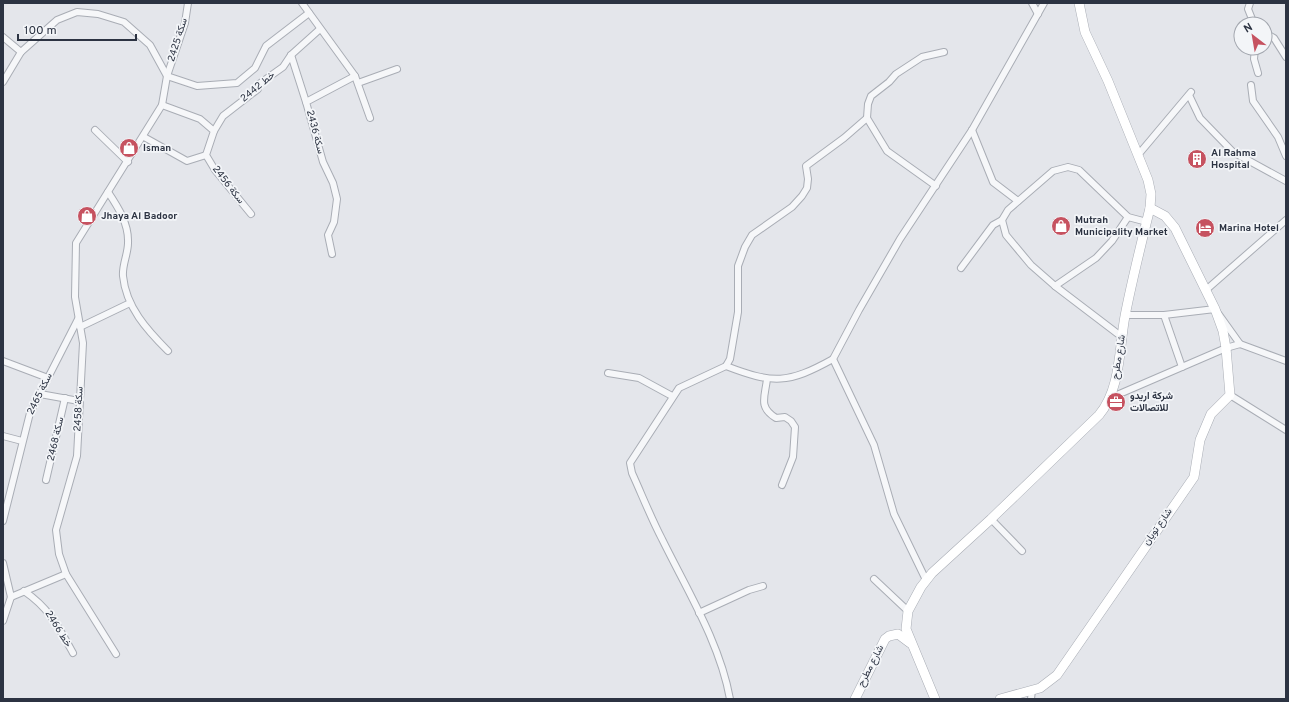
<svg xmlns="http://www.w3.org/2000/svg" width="1289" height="702" viewBox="0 0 1289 702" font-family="Overpass,Vazirmatn,sans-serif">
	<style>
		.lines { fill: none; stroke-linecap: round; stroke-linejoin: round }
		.minor-casing { stroke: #a9adb5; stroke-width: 8 }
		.secondary-casing { stroke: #a9adb5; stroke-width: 10 }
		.minor { stroke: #f6f7f9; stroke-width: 6 }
		.secondary { stroke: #fff; stroke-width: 9 }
		.labels { text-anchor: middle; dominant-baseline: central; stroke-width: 3.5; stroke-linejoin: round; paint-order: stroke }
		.street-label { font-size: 10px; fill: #2c3342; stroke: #f3f5f8 }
		.poi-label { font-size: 10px; font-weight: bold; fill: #2c3342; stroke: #f3f5f8; text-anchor: start }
	</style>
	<rect width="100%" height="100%" fill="#e4e6eb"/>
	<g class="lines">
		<defs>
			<g id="minor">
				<path d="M 302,3 L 355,76 L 306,102 L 323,162 L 333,183 L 337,199 L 334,222 L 328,235 L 332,254"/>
				<path d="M 1032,3 L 1038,14"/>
				<path d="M 1250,3 L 1248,9 L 1254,24"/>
				<path d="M 1265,33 L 1274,38 L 1286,57"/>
				<path d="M 3,37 L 21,52"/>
				<path d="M 1255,48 L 1254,59 L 1258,73"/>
				<path d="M 291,55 L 306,102"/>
				<path d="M 355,76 L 370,118"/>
				<path d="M 3,82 L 21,52 L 57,20 L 77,12 L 98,14 L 124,22 L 150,45 L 167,76 L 197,86 L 237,83 L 255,68 L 266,46 L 309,13"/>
				<path d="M 358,83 L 397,69"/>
				<path d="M 1251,85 L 1253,101 L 1278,137 L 1286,156"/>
				<path d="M 1189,95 L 1200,118 L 1233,152 L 1286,181"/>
				<path d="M 162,105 L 200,119 L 214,131 L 206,155 L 215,170 L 251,214"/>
				<path d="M 867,118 L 887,151 L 936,186"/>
				<path d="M 95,130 L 128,162"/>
				<path d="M 972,130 L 993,182 L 1018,201"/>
				<path d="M 214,131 L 223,116 L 258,89 L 259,84 L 283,67 L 291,55 L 320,29"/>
				<path d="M 144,137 L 187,161 L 206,155"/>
				<path d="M 1138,155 L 1191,92"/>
				<path d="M 108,192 C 118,207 129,224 128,243 C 128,254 122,265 123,276 C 126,307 147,330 168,351"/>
				<path d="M 961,268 L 993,225 L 1002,220"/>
				<path d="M 1055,286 L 1096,258 L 1112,241 L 1128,217"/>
				<path d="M 1206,290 L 1286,220"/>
				<path d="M 1126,315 L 1164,315 L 1215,309 L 1240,344"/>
				<path d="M 1164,315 L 1182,367"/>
				<path d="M 80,327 L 130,303"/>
				<path d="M 1122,337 L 1055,286 L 1031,265 L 1006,235 L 1002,220 L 1008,210 L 1053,171 L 1068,167 L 1079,170 L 1128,217 L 1147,222"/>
				<path d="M 3,361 L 48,378"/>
				<path d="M 726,366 C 773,384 788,384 833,359"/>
				<path d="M 608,373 L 639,378 L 672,396"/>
				<path d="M 767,379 C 765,397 758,407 776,418 L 785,417 L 791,421 L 795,427 L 793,457 L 782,485"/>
				<path d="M 40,394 L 79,401"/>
				<path d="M 1230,395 L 1286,430"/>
				<path d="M 1110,398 L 1226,348 L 1240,344 L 1286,361"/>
				<path d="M 3,436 L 22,441"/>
				<path d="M 46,480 L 65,398"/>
				<path d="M 991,519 L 1022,551"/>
				<path d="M 3,521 L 30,413 L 78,319"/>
				<path d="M 3,563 L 11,597 L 3,621"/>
				<path d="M 874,579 L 908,611"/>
				<path d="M 926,580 L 894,514 L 874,445 L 833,359 L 859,310 L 900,239 L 972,130 L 1044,3"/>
				<path d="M 24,591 C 49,608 58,626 73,653"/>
				<path d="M 11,597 L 66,574"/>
				<path d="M 699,613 L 749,590 L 763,586"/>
				<path d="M 116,654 L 66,574 L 59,554 L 56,530 L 77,456 L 83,343 L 75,297 L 76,243 L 162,105 L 167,76 L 185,23 L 188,3"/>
				<path d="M 730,699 C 720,643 687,590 662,539 C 651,518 642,495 632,473 L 630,463 L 679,388 L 726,366 L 730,359 L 738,312 L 738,266 L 745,247 L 752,235 L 792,207 L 802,196 L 807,188 L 808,179 L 806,166 L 844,138 L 867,118 L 868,104 L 871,96 L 889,82 L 896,74 L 922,57 L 944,52"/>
				<path d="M 1031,699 L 1032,690"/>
			</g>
			<g id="secondary">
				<path d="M 855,699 L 885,639 L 889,636 L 898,634 L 910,643"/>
				<path d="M 935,699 L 906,629 L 908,611 L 921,587 L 932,573 L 991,519 L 1099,415 C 1121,389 1119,348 1125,316 C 1132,280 1141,244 1150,208 L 1151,194 L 1148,180 L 1108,81 L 1085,32 L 1079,3"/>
				<path d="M 1000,699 L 1040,688 L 1057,675 L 1194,477 L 1200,440 L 1211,414 L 1230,395 L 1226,348 L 1223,331 L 1215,309 L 1175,228 L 1165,216 L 1150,208"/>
			</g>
		</defs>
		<!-- minor casing -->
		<use href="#minor" class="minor-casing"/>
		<!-- secondary casing -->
		<use href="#secondary" class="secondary-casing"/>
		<!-- minor -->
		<use href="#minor" class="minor"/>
		<!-- secondary -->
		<use href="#secondary" class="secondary"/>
	</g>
	<!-- icons -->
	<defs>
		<symbol id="shop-disc" viewBox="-11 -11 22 22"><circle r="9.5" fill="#c65260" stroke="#f3f5f8"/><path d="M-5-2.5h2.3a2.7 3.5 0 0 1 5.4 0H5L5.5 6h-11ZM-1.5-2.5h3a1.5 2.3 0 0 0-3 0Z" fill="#fff"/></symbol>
		<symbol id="building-disc" viewBox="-11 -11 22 22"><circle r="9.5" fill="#c65260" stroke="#f3f5f8"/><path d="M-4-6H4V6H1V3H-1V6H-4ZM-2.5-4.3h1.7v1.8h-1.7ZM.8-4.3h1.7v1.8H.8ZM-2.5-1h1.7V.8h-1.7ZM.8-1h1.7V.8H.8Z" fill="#fff"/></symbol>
		<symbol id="hotel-disc" viewBox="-11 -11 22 22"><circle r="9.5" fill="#c65260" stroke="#f3f5f8"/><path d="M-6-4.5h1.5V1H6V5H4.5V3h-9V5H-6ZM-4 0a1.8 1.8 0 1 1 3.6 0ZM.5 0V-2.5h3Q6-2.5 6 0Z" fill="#fff"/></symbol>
		<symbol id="office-disc" viewBox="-11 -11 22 22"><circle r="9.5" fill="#c65260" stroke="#f3f5f8"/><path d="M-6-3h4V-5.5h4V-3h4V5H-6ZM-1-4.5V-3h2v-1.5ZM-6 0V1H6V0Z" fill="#fff"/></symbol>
	</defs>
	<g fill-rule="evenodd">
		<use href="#shop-disc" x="118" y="137" width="22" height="22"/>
		<use href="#building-disc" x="1186" y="148" width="22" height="22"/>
		<use href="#shop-disc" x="76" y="205" width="22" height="22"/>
		<use href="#shop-disc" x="1050" y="215" width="22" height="22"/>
		<use href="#hotel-disc" x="1194" y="217" width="22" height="22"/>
		<use href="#office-disc" x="1105" y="391" width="22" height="22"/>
	</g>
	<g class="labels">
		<!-- street labels -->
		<g class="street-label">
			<text transform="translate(178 40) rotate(-73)">سكة 2425</text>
			<text transform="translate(258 87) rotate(-40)">2442 خط</text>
			<text transform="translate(315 132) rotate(75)">سكة 2436</text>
			<text transform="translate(228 185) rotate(52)">سكة 2456</text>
			<text transform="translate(1119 357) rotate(-81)">شارع مطرح</text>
			<text transform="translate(40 394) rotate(-64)">سكة 2465</text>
			<text transform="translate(79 409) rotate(-87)">سكة 2458</text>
			<text transform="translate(56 439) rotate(-77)">سكة 2468</text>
			<text transform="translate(1158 527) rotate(-55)">شارع تويان</text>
			<text transform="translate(58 629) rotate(58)">2466 خط</text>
			<text transform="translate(871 666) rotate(-63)">شارع مطرح</text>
		</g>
		<!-- poi labels -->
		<g class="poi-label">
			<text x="143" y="148">Isman</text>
			<text x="1211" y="153">Al Rahma<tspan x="1211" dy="12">Hospital</tspan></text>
			<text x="101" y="216">Jhaya Al Badoor</text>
			<text x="1075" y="220">Mutrah<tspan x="1075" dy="12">Municipality Market</tspan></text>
			<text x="1219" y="228">Marina Hotel</text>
			<text x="1130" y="396">شركة اريدو<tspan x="1130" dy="12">للاتصالات</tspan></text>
		</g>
	</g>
	<!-- border -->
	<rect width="1289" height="702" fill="none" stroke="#2c3342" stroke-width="8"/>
	<!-- north arrow -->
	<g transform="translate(1253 36) rotate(329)"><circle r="19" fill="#f3f5f8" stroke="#a3a7af"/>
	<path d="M0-3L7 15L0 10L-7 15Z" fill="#c65260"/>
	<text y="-6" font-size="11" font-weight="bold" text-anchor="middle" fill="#2c3342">N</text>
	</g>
	<!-- scale -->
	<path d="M18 34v6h118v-6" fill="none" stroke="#2c3342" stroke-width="2"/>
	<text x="24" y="34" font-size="12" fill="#2c3342" stroke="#f3f5f8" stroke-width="3" paint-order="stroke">100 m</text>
</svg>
